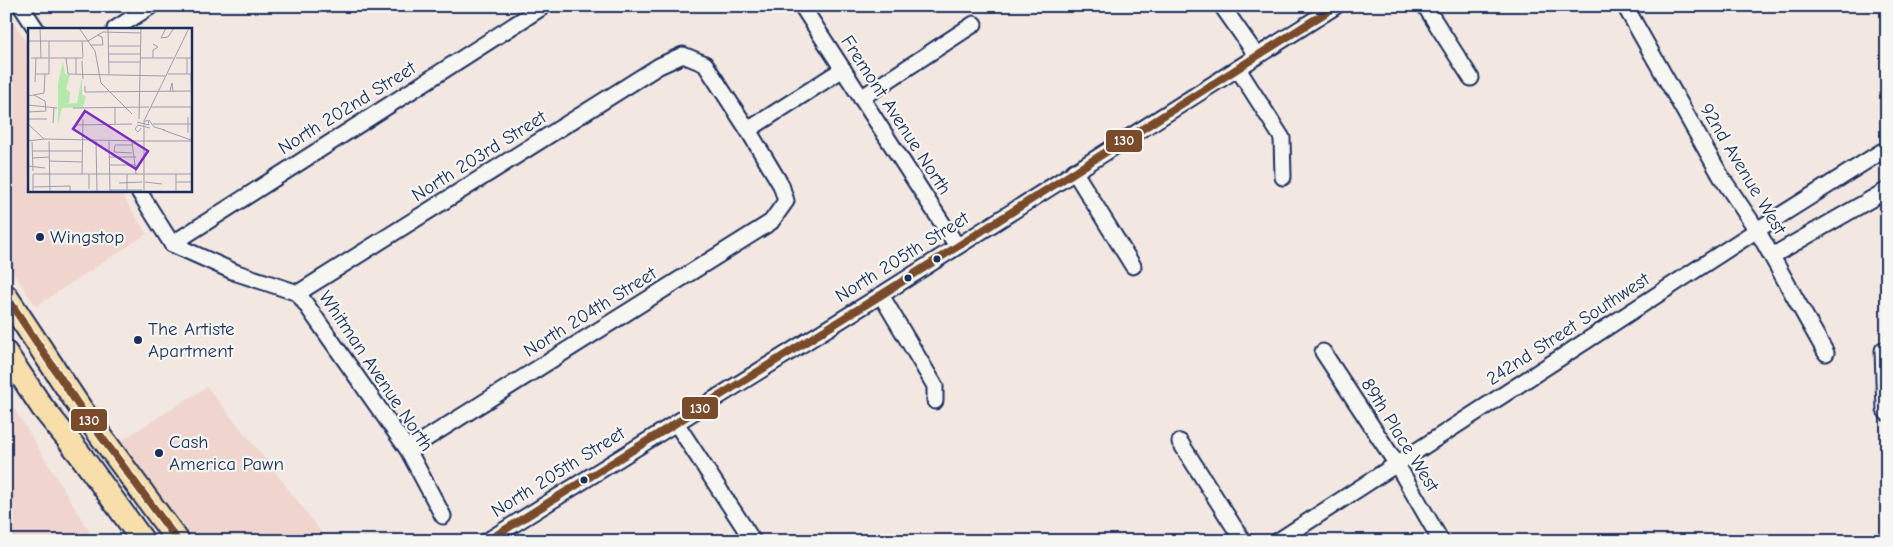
<svg xmlns="http://www.w3.org/2000/svg" width="1893" height="547" viewBox="0 0 1893 547" font-family="'Comic Neue',sans-serif">
	<style>
		.built { fill: #efd5ce }
		.lines { fill: none; stroke-linecap: round; stroke-linejoin: round }
		.minor-casing { stroke: #1b2f5e; stroke-width: 19 }
		.highway-casing { stroke: #1b2f5e; stroke-width: 26 }
		.minor { stroke: #f6f6f2; stroke-width: 15 }
		.highway { stroke: #f8deab; stroke-width: 22 }
		.bus-1-casing { stroke: #f6f6f2; stroke-width: 11 }
		.bus-1 { stroke: #7a4b2a; stroke-width: 8 }
		.poi-dot { fill: #1b2f5e; stroke: #f6f6f2; stroke-width: 2 }
		.labels { text-anchor: middle; dominant-baseline: central; stroke-width: 4.5; stroke-linejoin: round; paint-order: stroke }
		.street-label { font-size: 19px; fill: #1b2f5e; stroke: #f6f6f2 }
		.poi-label { font-size: 19px; fill: #1b2f5e; stroke: #f6f6f2; text-anchor: start }
		.inset-road { fill: none; stroke: #9d9dad; stroke-width: 1 }
		.view { fill: #7b2cbf; fill-opacity: 0.15; stroke: #7b2cbf; stroke-width: 2.5 }
		.inset-edge { fill: none; stroke: #1b2f5e; stroke-width: 2.5 }
		.line-badge { stroke: #f6f6f2; stroke-width: 2 }
		.badge-label { font-size: 14px; text-anchor: middle; font-weight: bold; fill: #fff }
	</style>
	<rect width="100%" height="100%" fill="#f3e7e2"/>
	<filter id="ink" filterUnits="userSpaceOnUse"><feTurbulence type="fractalNoise" baseFrequency=".02" numOctaves="2"/><feDisplacementMap in="SourceGraphic" scale="10" xChannelSelector="R" yChannelSelector="G"/><feConvolveMatrix kernelMatrix="1 2 1 2 8 2 1 2 1" color-interpolation-filters="sRGB"/></filter>
	<g filter="url(#ink)">
		<!-- built -->
		<g class="built">
			<path d="M 6,10 L 29,46 L 29,190 L 119,190 L 147,234 L 36,306 L 6,262 Z"/>
			<path d="M 207,387 L 266,460 L 328,541 L 188,541 L 165,511 L 122,440 Z"/>
			<path d="M 6,395 L 14,408 L 95,541 L 6,541 Z"/>
		</g>
		<g class="lines">
			<defs>
				<g id="minor">
					<path d="M 21,6 L 36,29"/>
					<path d="M 802,6 L 957,246"/>
					<path d="M 1222,6 L 1257,56"/>
					<path d="M 1425,6 L 1471,78"/>
					<path d="M 1625,6 L 1722,178 L 1757,230 L 1826,353"/>
					<path d="M 115,29 L 151,6"/>
					<path d="M 1238,69 L 1282,138 L 1283,177"/>
					<path d="M 861,98 L 974,24"/>
					<path d="M 748,130 L 843,69"/>
					<path d="M 1074,171 L 1133,266"/>
					<path d="M 138,190 L 172,244 L 237,273 L 298,293 L 408,450 L 443,516"/>
					<path d="M 172,244 L 544,6"/>
					<path d="M 1772,256 L 1887,190"/>
					<path d="M 298,293 L 659,66 L 683,55 L 705,64 L 748,130 L 781,185 L 786,201 L 771,222 L 408,450"/>
					<path d="M 881,295 L 935,386 L 935,401"/>
					<path d="M 1883,350 L 1885,410 L 1887,413"/>
					<path d="M 1323,352 L 1396,463 L 1441,541"/>
					<path d="M 676,423 L 753,541"/>
					<path d="M 1180,442 L 1243,541"/>
					<path d="M 487,541 L 881,295 L 1336,6"/>
					<path d="M 1278,541 L 1757,230 L 1881,152"/>
				</g>
				<g id="highway">
					<path d="M 6,296 L 81,409 L 178,541"/>
					<path d="M 6,353 L 42,407 L 79,453 L 143,541"/>
				</g>
			</defs>
			<!-- minor casing -->
			<use href="#minor" class="minor-casing"/>
			<!-- highway casing -->
			<use href="#highway" class="highway-casing"/>
			<!-- minor -->
			<use href="#minor" class="minor"/>
			<!-- highway -->
			<use href="#highway" class="highway"/>
			<defs>
				<g id="bus-1">
					<path d="M 6,296 L 81,409 L 178,541"/>
					<path d="M 487,541 L 881,295 L 1336,6"/>
				</g>
			</defs>
			<!-- bus-1 casing -->
			<use href="#bus-1" class="bus-1-casing"/>
			<!-- bus-1 -->
			<use href="#bus-1" class="bus-1"/>
		</g>
	</g>
	<!-- markers -->
	<g class="poi-dot">
		<circle cx="40" cy="237" r="5"/>
		<circle cx="937" cy="259" r="4.5"/>
		<circle cx="908" cy="278" r="4.5"/>
		<circle cx="138" cy="340" r="5"/>
		<circle cx="159" cy="453" r="5"/>
		<circle cx="584" cy="480" r="4.5"/>
	</g>
	<g class="labels">
		<!-- street labels -->
		<g class="street-label">
			<text transform="translate(347 108) rotate(-32)">North 202nd Street</text>
			<text transform="translate(896 115) rotate(57)">Fremont Avenue North</text>
			<text transform="translate(479 156) rotate(-32)">North 203rd Street</text>
			<text transform="translate(1743 169) rotate(59)">92nd Avenue West</text>
			<text transform="translate(902 257) rotate(-32)">North 205th Street</text>
			<text transform="translate(590 312) rotate(-32)">North 204th Street</text>
			<text transform="translate(1568 329) rotate(-33)">242nd Street Southwest</text>
			<text transform="translate(376 371) rotate(56)">Whitman Avenue North</text>
			<text transform="translate(1400 435) rotate(58)">89th Place West</text>
			<text transform="translate(558 472) rotate(-32)">North 205th Street</text>
		</g>
		<!-- poi labels -->
		<g class="poi-label">
			<text x="50" y="237">Wingstop</text>
			<text x="148" y="329">The Artiste<tspan x="148" dy="22">Apartment</tspan></text>
			<text x="169" y="442">Cash<tspan x="169" dy="22">America Pawn</tspan></text>
		</g>
	</g>
	<!-- overview -->
	<g transform="translate(28 28)">
		<rect width="164" height="164" fill="#f3e7e2"/>
		<path d="M 35,33 L 37,46 L 42,47 L 38,61 L 42,64 L 41,75 L 37,76 L 49,75 L 54,49 L 54,67 L 58,68 L 55,79 L 34,80 L 30,96 L 30,56 Z" fill="#b5e9ab"/>
		<path class="inset-road" d="M 12,0 L 13,30M 51,0 L 67,23 L 73,55 L 104,86M 80,0 L 81,46M 138,0 L 133,10 L 140,9 L 146,0M 0,13 L 60,13 L 75,4 L 113,5M 21,13 L 21,29M 54,13 L 55,29M 63,17 L 75,17 L 74,9 L 69,7M 80,18 L 113,18M 81,26 L 113,26M 3,30 L 55,30M 38,30 L 40,46 L 137,48M 48,30 L 48,46M 113,30 L 146,30M 125,30 L 125,22 L 130,19 L 125,16M 148,30 L 164,30M 159,30 L 159,46M 54,33 L 55,51M 81,34 L 113,34M 8,46 L 21,46 L 21,30M 140,46 L 164,46M 7,54 L 8,30M 57,58 L 57,64 L 164,63M 142,63 L 144,55 L 145,63M 0,68 L 16,65 L 17,46M 0,77 L 29,80M 123,79 L 164,79 L 163,46M 45,80 L 121,79M 87,80 L 87,96M 0,84 L 18,83 L 17,73 L 6,67M 0,91 L 19,91M 111,91 L 113,0M 121,92 L 126,99 L 137,102M 109,94 L 121,97 L 120,92 L 116,94M 25,95 L 26,80M 0,96 L 16,111M 125,96 L 164,96M 49,97 L 104,96M 113,100 L 110,104 L 107,101 L 110,97 L 122,100M 135,102 L 163,112M 160,105 L 160,89M 16,111 L 113,113M 0,113 L 16,111M 21,113 L 22,164M 68,113 L 69,164M 81,113 L 82,164M 113,113 L 163,113M 4,114 L 5,143M 104,114 L 108,146M 104,117 L 87,117 L 86,124 L 104,125M 5,123 L 54,123M 82,129 L 108,129M 5,130 L 21,129M 21,133 L 54,134M 82,137 L 108,137M 0,138 L 17,140M 54,146 L 55,91M 61,146 L 61,161M 99,146 L 99,162M 148,146 L 148,164M 117,154 L 134,156M 148,154 L 164,154M 91,155 L 114,154M 5,159 L 42,158 L 42,164M 82,162 L 114,162M 5,164 L 5,146 L 164,146M 116,164 L 116,93 L 161,0"/>
		<path class="view" d="M 57,83 L 120,123 L 108,141 L 45,101 Z"/>
		<rect width="164" height="164" class="inset-edge"/>
	</g>
	<g class="line-badge">
		<rect x="1105" y="129" width="38" height="24" rx="5" fill="#7a4b2a"/>
		<rect x="681" y="396" width="38" height="24" rx="5" fill="#7a4b2a"/>
		<rect x="70" y="408" width="38" height="24" rx="5" fill="#7a4b2a"/>
	</g>
	<g class="badge-label">
		<text x="1124" y="145">130</text>
		<text x="700" y="413">130</text>
		<text x="89" y="425">130</text>
	</g>
	<!-- margin -->
	<rect width="1893" height="547" fill="none" stroke="#f6f6f2" stroke-width="25"/>
	<rect x="12" y="12" width="1868" height="522" fill="none" stroke="#1b2f5e" stroke-width="2" filter="url(#ink)"/>
</svg>
